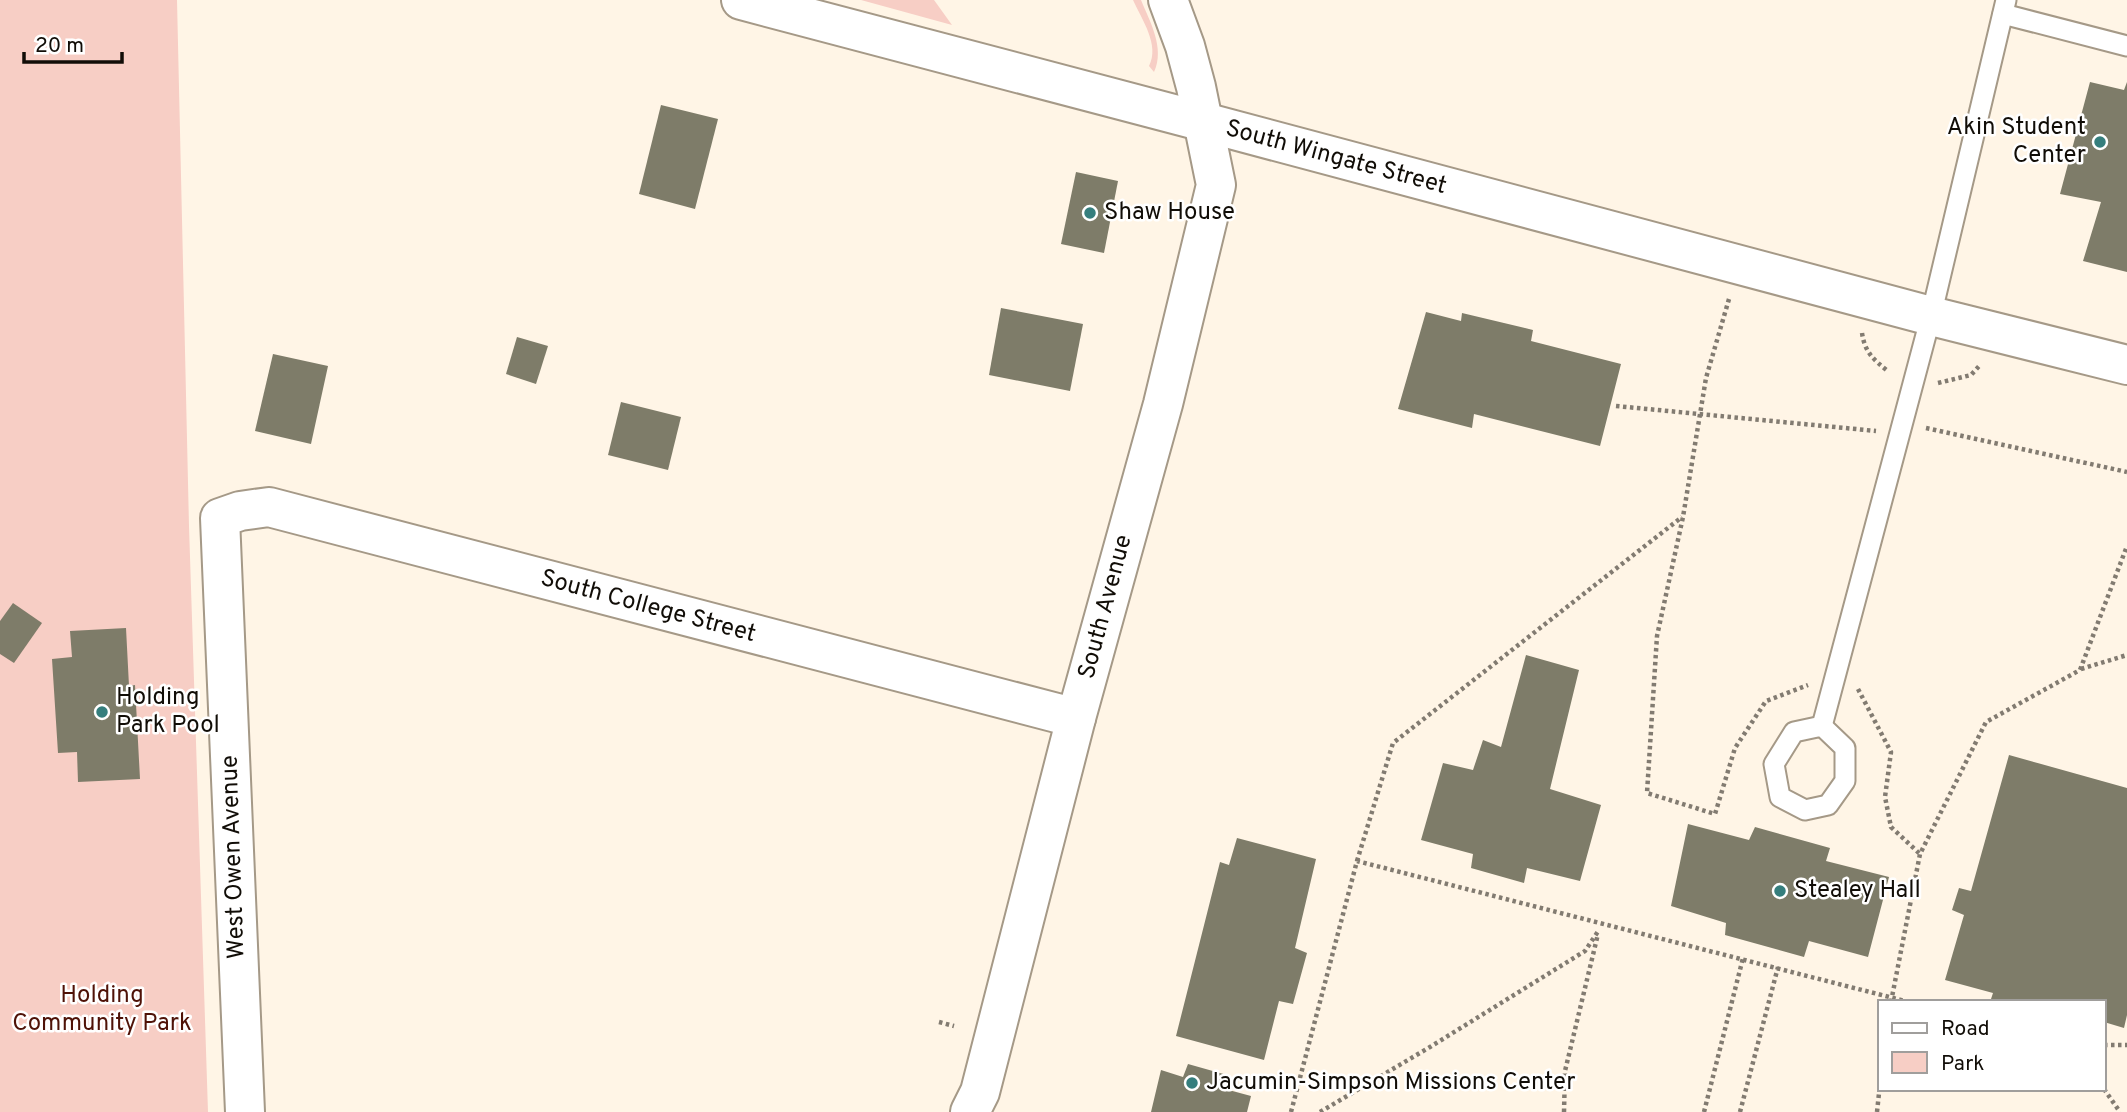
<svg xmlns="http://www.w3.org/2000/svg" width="2127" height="1112" viewBox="0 0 2127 1112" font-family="Overpass,sans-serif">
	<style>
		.green { fill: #f7cec5 }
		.building { fill: #7e7c69 }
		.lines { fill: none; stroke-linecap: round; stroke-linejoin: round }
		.service-casing { stroke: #a59987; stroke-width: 23 }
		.minor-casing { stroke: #a59987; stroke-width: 42 }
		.tertiary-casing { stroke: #a59987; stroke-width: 42 }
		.primary-casing { stroke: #a59987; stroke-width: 42 }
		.path { stroke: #827b71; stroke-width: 4.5; stroke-dasharray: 3.5 3.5; stroke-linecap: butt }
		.service { stroke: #fff; stroke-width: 19 }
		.minor { stroke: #fff; stroke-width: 38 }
		.tertiary { stroke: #fff; stroke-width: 38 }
		.primary { stroke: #fff; stroke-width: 38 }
		.poi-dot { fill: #357e7d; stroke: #fff; stroke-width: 2.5 }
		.labels { text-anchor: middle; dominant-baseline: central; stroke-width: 5; stroke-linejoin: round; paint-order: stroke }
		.poi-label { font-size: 24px; fill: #110d07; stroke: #fff; text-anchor: start }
		.street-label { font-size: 24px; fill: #110d07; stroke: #fff }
		.park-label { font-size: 24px; fill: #4f1207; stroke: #fff }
	</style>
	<rect width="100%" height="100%" fill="#fff5e6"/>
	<!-- green -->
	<g class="green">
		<path d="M 0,0 L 177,0 L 189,526 L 208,1112 L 0,1112 Z"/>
		<path d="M 861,0 L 934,0 L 952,25 Z"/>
		<path d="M 1133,0 L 1141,0 C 1150,22 1165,48 1154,72 L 1149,66 C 1160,45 1142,20 1133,0 Z"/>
	</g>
	<!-- building -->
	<g class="building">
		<path d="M 2090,82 L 2124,90 L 2127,82 L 2127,272 L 2083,261 L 2101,202 L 2060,194 Z"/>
		<path d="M 661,105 L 718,119 L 695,209 L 639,194 Z"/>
		<path d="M 1076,172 L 1118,181 L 1104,253 L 1061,244 Z"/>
		<path d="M 1001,308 L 1083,324 L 1070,391 L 989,375 Z"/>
		<path d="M 1426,312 L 1461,321 L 1462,313 L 1533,330 L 1531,341 L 1621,364 L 1600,446 L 1474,414 L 1472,428 L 1398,409 Z"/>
		<path d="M 517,337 L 548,346 L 536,384 L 506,374 Z"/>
		<path d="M 273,354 L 328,366 L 311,444 L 255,431 Z"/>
		<path d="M 621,402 L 681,417 L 668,470 L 608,455 Z"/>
		<path d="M 13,603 L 42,623 L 14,663 L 0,654 L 0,621 Z"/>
		<path d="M 126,628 L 129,686 L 135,685 L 140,779 L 78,782 L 77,752 L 58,753 L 52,659 L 72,657 L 70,631 Z"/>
		<path d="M 1526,655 L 1579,670 L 1550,789 L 1601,805 L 1580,881 L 1527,868 L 1524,883 L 1471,868 L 1473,854 L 1421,840 L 1443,763 L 1473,770 L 1483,740 L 1501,747 Z"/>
		<path d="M 2009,755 L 2127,788 L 2127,1015 L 2124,1028 L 2104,1022 L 2104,1002 L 1990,1002 L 1993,993 L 1945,980 L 1964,915 L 1952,910 L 1959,888 L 1971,891 Z"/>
		<path d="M 1688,824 L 1749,840 L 1755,827 L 1830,848 L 1826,861 L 1889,877 L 1868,957 L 1809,941 L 1804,957 L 1725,935 L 1726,923 L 1671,906 Z"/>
		<path d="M 1237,838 L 1316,859 L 1295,948 L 1307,953 L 1293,1004 L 1279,1001 L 1264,1060 L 1176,1036 L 1220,862 L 1229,865 Z"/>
		<path d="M 1188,1064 L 1227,1075 L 1225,1089 L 1251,1096 L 1247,1112 L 1151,1112 L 1161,1070 L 1183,1077 Z"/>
	</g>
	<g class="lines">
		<defs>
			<g id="service">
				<path d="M 2003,14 L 2127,46"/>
				<path d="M 1822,726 L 1931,316 L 2006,0"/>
				<path d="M 1822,726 L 1845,748 L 1845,781 L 1828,805 L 1805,810 L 1780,797 L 1774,764 L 1794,732 Z"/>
			</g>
			<g id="minor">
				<path d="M 741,0 L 1204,122"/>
				<path d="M 245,1112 L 220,518 L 240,511 L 269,507 L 1076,718"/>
			</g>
			<path id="tertiary" d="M 1204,122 L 1931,316 L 2127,365"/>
			<path id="primary" d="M 970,1112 L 980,1092 L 1076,718 L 1163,404 L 1216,185 L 1196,87 L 1185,46 L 1168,0"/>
		</defs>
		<!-- service casing -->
		<use href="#service" class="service-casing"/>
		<!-- minor casing -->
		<use href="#minor" class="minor-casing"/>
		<!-- tertiary casing -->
		<use href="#tertiary" class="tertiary-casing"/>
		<!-- primary casing -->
		<use href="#primary" class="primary-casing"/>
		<!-- path -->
		<g class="path">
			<path d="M 1729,299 L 1706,378 L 1683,517 L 1657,636 L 1647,793 L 1715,814 L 1735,748 L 1766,701 L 1808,685"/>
			<path d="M 1862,333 C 1865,353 1874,360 1889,372"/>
			<path d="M 1938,383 L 1971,375 L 1980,365"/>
			<path d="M 1616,406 L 1876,431"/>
			<path d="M 1926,428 L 2127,472"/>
			<path d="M 2081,669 L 2127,655"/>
			<path d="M 1858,689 L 1891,752 L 1885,797 L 1891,827 L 1920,854"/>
			<path d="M 1357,861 L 1393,743 L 1682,517"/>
			<path d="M 1891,1002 L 1920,854 L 1986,722 L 2080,670 L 2127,546"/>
			<path d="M 939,1022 L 954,1026"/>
			<path d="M 2104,1045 L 2127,1045"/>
			<path d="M 2104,1089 L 2120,1112"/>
			<path d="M 1291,1112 L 1357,861 L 1909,1002"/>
			<path d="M 1320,1112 L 1430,1047 L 1585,951 L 1599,930"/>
			<path d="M 1564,1112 L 1565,1071 L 1598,934"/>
			<path d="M 1704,1112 L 1743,958"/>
			<path d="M 1740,1112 L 1778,967"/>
			<path d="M 1877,1112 L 1880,1084"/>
		</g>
		<!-- service -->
		<use href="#service" class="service"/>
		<!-- minor -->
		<use href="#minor" class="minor"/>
		<!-- tertiary -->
		<use href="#tertiary" class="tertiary"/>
		<!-- primary -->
		<use href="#primary" class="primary"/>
	</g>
	<!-- markers -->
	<g class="poi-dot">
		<circle cx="2100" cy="142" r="7"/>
		<circle cx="1090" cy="213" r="7"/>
		<circle cx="102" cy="712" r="7"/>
		<circle cx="1780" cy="891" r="7"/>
		<circle cx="1192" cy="1083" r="7"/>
	</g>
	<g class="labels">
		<!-- poi labels -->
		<g class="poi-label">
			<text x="2086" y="128" text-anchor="end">Akin Student<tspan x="2086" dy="28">Center</tspan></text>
			<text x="1104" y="213">Shaw House</text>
			<text x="116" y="698">Holding<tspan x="116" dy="28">Park Pool</tspan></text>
			<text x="1794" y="891">Stealey Hall</text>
			<text x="1206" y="1083">Jacumin-Simpson Missions Center</text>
		</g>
		<!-- street labels -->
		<g class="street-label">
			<text transform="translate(1336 158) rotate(15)">South Wingate Street</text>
			<text transform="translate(648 607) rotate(15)">South College Street</text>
			<text transform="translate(1106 607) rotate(-75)">South Avenue</text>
			<text transform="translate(234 857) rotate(-92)">West Owen Avenue</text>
		</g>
		<!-- park labels -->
		<g class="park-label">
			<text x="102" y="996">Holding<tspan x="102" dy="28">Community Park</tspan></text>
		</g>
	</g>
	<!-- legend -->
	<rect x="1878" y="1000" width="228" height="91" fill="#ffffff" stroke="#a09e9c" stroke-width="2"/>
	<rect x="1892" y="1023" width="35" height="10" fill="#ffffff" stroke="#a09e9c" stroke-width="2"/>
	<text x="1941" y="1035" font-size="21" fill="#110d07">Road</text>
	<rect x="1892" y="1052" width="35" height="21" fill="#f7cec5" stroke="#a09e9c" stroke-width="2"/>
	<text x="1941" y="1070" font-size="21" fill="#110d07">Park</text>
	<!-- scale -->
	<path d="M24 52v10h98v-10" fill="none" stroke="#110d07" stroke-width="3.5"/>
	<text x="35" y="52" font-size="21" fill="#110d07" stroke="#ffffff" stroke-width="5" paint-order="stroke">20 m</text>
</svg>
